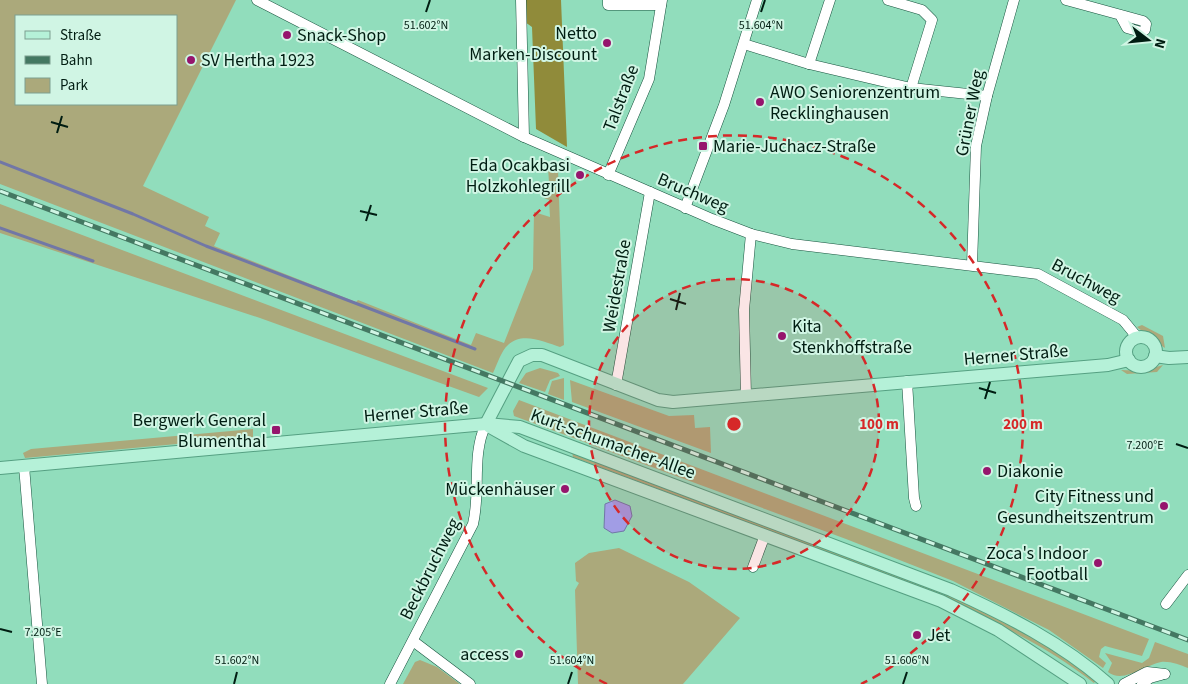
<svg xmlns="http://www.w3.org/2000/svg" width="1188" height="684" viewBox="0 0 1188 684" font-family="'Source Sans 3',sans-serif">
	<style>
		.green { fill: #aba97b; fill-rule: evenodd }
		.forest { fill: #908b3a }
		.water { fill: #a19de5; stroke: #7177a6 }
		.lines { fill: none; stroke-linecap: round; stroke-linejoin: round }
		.stream { stroke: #7177a6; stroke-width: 3 }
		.minor-casing { stroke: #18543f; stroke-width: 11 }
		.major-casing { stroke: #55a082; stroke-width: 14 }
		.minor { stroke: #fff; stroke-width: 10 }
		.major { stroke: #b5f1d8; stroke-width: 12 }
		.rail-casing { stroke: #447862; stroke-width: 5 }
		.rail { stroke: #d0f5e4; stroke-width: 3; stroke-dasharray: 9; stroke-linecap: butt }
		.ticks { fill: none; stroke: #001d12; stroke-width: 2 }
		.ring { fill: none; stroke: #d62828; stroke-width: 2.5; stroke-dasharray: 9 6 }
		.poi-dot { fill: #96156d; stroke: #d0f5e4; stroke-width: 2 }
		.labels { text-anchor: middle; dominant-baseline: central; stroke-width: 4; stroke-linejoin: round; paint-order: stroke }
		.poi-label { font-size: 18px; fill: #001d12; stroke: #d0f5e4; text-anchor: end }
		.street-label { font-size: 18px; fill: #001d12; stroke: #d0f5e4 }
		.ticks-label { font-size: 12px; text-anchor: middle; fill: #001d12; stroke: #d0f5e4; stroke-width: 4; stroke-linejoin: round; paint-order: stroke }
		.centre { fill: #d62828; stroke: #d0f5e4; stroke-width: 2.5 }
		.ring-label { font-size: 15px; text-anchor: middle; font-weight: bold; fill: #d62828; stroke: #d0f5e4; stroke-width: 4; stroke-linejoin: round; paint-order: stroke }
	</style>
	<rect width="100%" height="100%" fill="#91ddbc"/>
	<!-- green -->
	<g class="green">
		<path d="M 0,0 L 236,0 L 143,186 L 209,217 L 205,226 L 220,233 L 214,246 L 356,302 L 358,300 L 471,345 L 476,333 L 504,343 L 533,269 L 534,212 L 550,217 L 549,200 L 544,198 L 548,194 L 542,191 L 549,182 L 548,168 L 554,169 L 554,163 L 558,169 L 564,345 L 560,347 C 545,342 522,331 508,345 C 501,351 497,365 493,373 L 0,184 ZM 16,16 L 176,16 L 176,104 L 16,104 Z"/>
		<path d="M 0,204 L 488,388 L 479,397 L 260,318 L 0,233 Z"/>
		<path d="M 1142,325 L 1163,336 L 1165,348 C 1163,347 1139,329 1137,327 Z"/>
		<path d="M 1163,365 L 1157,372 L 1127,374 L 1121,370 L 1143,371 Z"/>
		<path d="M 540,368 L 558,373 L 560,376 L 550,380 L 545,392 L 519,383 L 526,373 Z"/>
		<path d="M 564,378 L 564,400 L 548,394 L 552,381 Z"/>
		<path d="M 570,380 L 669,416 L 694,415 L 695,428 L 710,427 L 711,453 L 572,402 Z"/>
		<path d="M 519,400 L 1149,639 L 1142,656 L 1105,646 L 1101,649 L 1099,657 L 1106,663 L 1103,668 L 1049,630 L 953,581 L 846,539 L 514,416 L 513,411 Z"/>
		<path d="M 253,429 L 253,437 L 25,458 L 23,453 L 31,449 Z"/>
		<path d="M 572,452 L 926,585 L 1001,620 L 1050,648 L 1096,680 L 1094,683 C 1023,628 947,602 865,569 C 768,530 670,493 573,457 Z"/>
		<path d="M 619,548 L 689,582 L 740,618 L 683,684 L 578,684 L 575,590 L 579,583 L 576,581 L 575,563 L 589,553 Z"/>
		<path d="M 1155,642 L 1188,654 L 1188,668 C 1180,665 1170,661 1161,662 C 1145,665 1123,684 1108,672 L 1112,663 L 1105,653 L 1142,663 L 1149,658 Z"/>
		<path d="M 420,660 L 437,667 L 460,684 L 403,684 L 415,662 Z"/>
	</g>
	<!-- forest -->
	<path class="forest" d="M 524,0 L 561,0 L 567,147 L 536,129 L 532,27 L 525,22 Z"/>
	<!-- water -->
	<path class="water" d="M 615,500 L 630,506 L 632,516 L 624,531 L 612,533 L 604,528 L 605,504 Z"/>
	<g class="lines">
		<!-- stream -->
		<g class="stream">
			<path d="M 0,162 L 133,214 L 206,246 L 475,349"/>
			<path d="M 0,228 L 93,261"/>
		</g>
		<defs>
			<g id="minor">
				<path d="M 257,0 L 524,137 L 712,219 L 751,234 L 792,244 L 1038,274 L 1123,320 L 1137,337"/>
				<path d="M 521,0 L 524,137"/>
				<path d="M 608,0 L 608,5 L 661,5"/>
				<path d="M 888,0 L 922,10 L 932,20 L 911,88"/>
				<path d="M 1066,0 L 1143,21 L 1146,24 L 1145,30 L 1141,32 L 1127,28 L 1120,15"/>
				<path d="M 744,44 L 809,64 L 911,88 L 987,96"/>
				<path d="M 809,64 L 830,0"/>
				<path d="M 608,175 L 649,79 L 662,0"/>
				<path d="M 685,208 L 724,105 L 757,0"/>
				<path d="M 972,265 L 976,146 L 987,96 L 1014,0"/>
				<path d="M 907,381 L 914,498 L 916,506"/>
				<path d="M 616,385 L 650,192"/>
				<path d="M 746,396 L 744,310 L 751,234"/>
				<path d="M 24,466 L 42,684"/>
				<path d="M 753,567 L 765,535"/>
				<path d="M 1166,604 L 1188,575"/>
				<path d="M 413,641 L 470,684"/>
				<path d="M 390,684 L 473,524 C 481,491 471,455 486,424"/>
				<path d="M 1124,684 L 1147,672 L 1165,674"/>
				<path d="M 1142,684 L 1150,678 L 1161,675"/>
			</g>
			<g id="major">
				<circle cx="1141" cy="352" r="15"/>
				<path d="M 1155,356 L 1169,358 L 1188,357"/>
				<path d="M 486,424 L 519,361 L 532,355 L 542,355 L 658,400 L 673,402 L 1108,365 L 1129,360"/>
				<path d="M 490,427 L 524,446 L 941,601 L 998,630 L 1080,684"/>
				<path d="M 0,468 L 486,424 L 520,427 L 951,590 C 1006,615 1062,643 1108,684"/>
			</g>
		</defs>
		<!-- minor casing -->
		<use href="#minor" class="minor-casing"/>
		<!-- major casing -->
		<use href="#major" class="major-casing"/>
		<!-- minor -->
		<use href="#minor" class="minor"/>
		<!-- major -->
		<use href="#major" class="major"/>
		<defs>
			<path id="rail" d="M 0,191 L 1188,640"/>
		</defs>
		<!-- rail casing -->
		<use href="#rail" class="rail-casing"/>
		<!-- rail -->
		<use href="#rail" class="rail"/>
	</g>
	<!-- ticks -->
	<path class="ticks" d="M 426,12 L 430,0M 761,12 L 765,0M 51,122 L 68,127M 57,133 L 62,116M 360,211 L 377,215M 366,221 L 371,205M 670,299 L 686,304M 676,310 L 680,293M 979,388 L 996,393M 985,399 L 990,382M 1176,444 L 1188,448M 0,629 L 12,632M 234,684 L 237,672M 568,684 L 572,672M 903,684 L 907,672"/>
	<!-- distance rings -->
	<circle cx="734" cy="424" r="145" fill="#d62828" fill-opacity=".12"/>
	<g class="ring">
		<circle cx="734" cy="424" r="145"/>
		<path d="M607 684A289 289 0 1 1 861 684"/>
	</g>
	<!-- markers -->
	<g class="poi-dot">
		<circle cx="287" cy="35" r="5"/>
		<circle cx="607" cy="43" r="5"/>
		<circle cx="191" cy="60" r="5"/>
		<circle cx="760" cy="102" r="5"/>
		<rect x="698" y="141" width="10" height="10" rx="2.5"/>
		<circle cx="580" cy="175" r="5"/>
		<circle cx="782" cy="336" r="5"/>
		<rect x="271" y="425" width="10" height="10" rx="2.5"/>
		<circle cx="987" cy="471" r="5"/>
		<circle cx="565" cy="489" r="5"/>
		<circle cx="1164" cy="506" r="5"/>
		<circle cx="1098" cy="563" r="5"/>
		<circle cx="917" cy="635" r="5"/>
		<circle cx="519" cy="654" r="5"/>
	</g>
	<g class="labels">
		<!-- poi labels -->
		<g class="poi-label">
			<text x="597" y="33">Netto<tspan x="597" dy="21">Marken-Discount</tspan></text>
			<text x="297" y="35" text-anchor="start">Snack-Shop</text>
			<text x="201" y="60" text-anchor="start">SV Hertha 1923</text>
			<text x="770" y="92" text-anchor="start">AWO Seniorenzentrum<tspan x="770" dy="21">Recklinghausen</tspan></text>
			<text x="713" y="146" text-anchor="start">Marie-Juchacz-Straße</text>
			<text x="570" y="165">Eda Ocakbasi<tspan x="570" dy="21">Holzkohlegrill</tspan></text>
			<text x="792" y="326" text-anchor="start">Kita<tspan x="792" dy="21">Stenkhoffstraße</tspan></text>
			<text x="266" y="420">Bergwerk General<tspan x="266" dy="21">Blumenthal</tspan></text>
			<text x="997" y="471" text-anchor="start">Diakonie</text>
			<text x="555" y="489">Mückenhäuser</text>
			<text x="1154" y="496">City Fitness und<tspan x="1154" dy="21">Gesundheitszentrum</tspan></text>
			<text x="1088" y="553">Zoca's Indoor<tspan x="1088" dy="21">Football</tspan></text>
			<text x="927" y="635" text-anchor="start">Jet</text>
			<text x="509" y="654">access</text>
		</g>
		<!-- street labels -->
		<g class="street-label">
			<text transform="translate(621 98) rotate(-69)">Talstraße</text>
			<text transform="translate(970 113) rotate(-79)">Grüner Weg</text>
			<text transform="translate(693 193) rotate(23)">Bruchweg</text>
			<text transform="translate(1086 281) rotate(28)">Bruchweg</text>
			<text transform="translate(617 286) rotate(-80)">Weidestraße</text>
			<text transform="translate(1016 355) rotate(-5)">Herner Straße</text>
			<text transform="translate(416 412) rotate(-5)">Herner Straße</text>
			<text transform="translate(613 444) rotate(20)">Kurt-Schumacher-Allee</text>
			<text transform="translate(430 569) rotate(-63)">Beckbruchweg</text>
		</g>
	</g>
	<g class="ticks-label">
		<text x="426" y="29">51.602°N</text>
		<text x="761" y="29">51.604°N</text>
		<text x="1145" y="449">7.200°E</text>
		<text x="43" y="636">7.205°E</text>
		<text x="237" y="664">51.602°N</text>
		<text x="572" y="664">51.604°N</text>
		<text x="907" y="664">51.606°N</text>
	</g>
	<circle cx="734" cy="424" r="8" class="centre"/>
	<g class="ring-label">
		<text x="879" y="429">100 m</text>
		<text x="1023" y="429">200 m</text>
	</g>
	<!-- legend -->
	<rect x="15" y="15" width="162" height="90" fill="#d0f5e4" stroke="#7d9f90"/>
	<rect x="25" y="31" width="25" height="8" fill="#b5f1d8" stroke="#7d9f90"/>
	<text x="60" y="40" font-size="15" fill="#001d12">Straße</text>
	<rect x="25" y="56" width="25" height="8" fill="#447862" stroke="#7d9f90"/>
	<text x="60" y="65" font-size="15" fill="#001d12">Bahn</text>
	<rect x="25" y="78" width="25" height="15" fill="#aba97b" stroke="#7d9f90"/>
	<text x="60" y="90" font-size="15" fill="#001d12">Park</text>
	<!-- north arrow -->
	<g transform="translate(1148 40) rotate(106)" stroke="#d0f5e4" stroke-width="4" paint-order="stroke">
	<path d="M0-4L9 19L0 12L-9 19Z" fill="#001d12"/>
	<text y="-8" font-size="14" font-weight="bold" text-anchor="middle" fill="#001d12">N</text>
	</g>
</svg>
